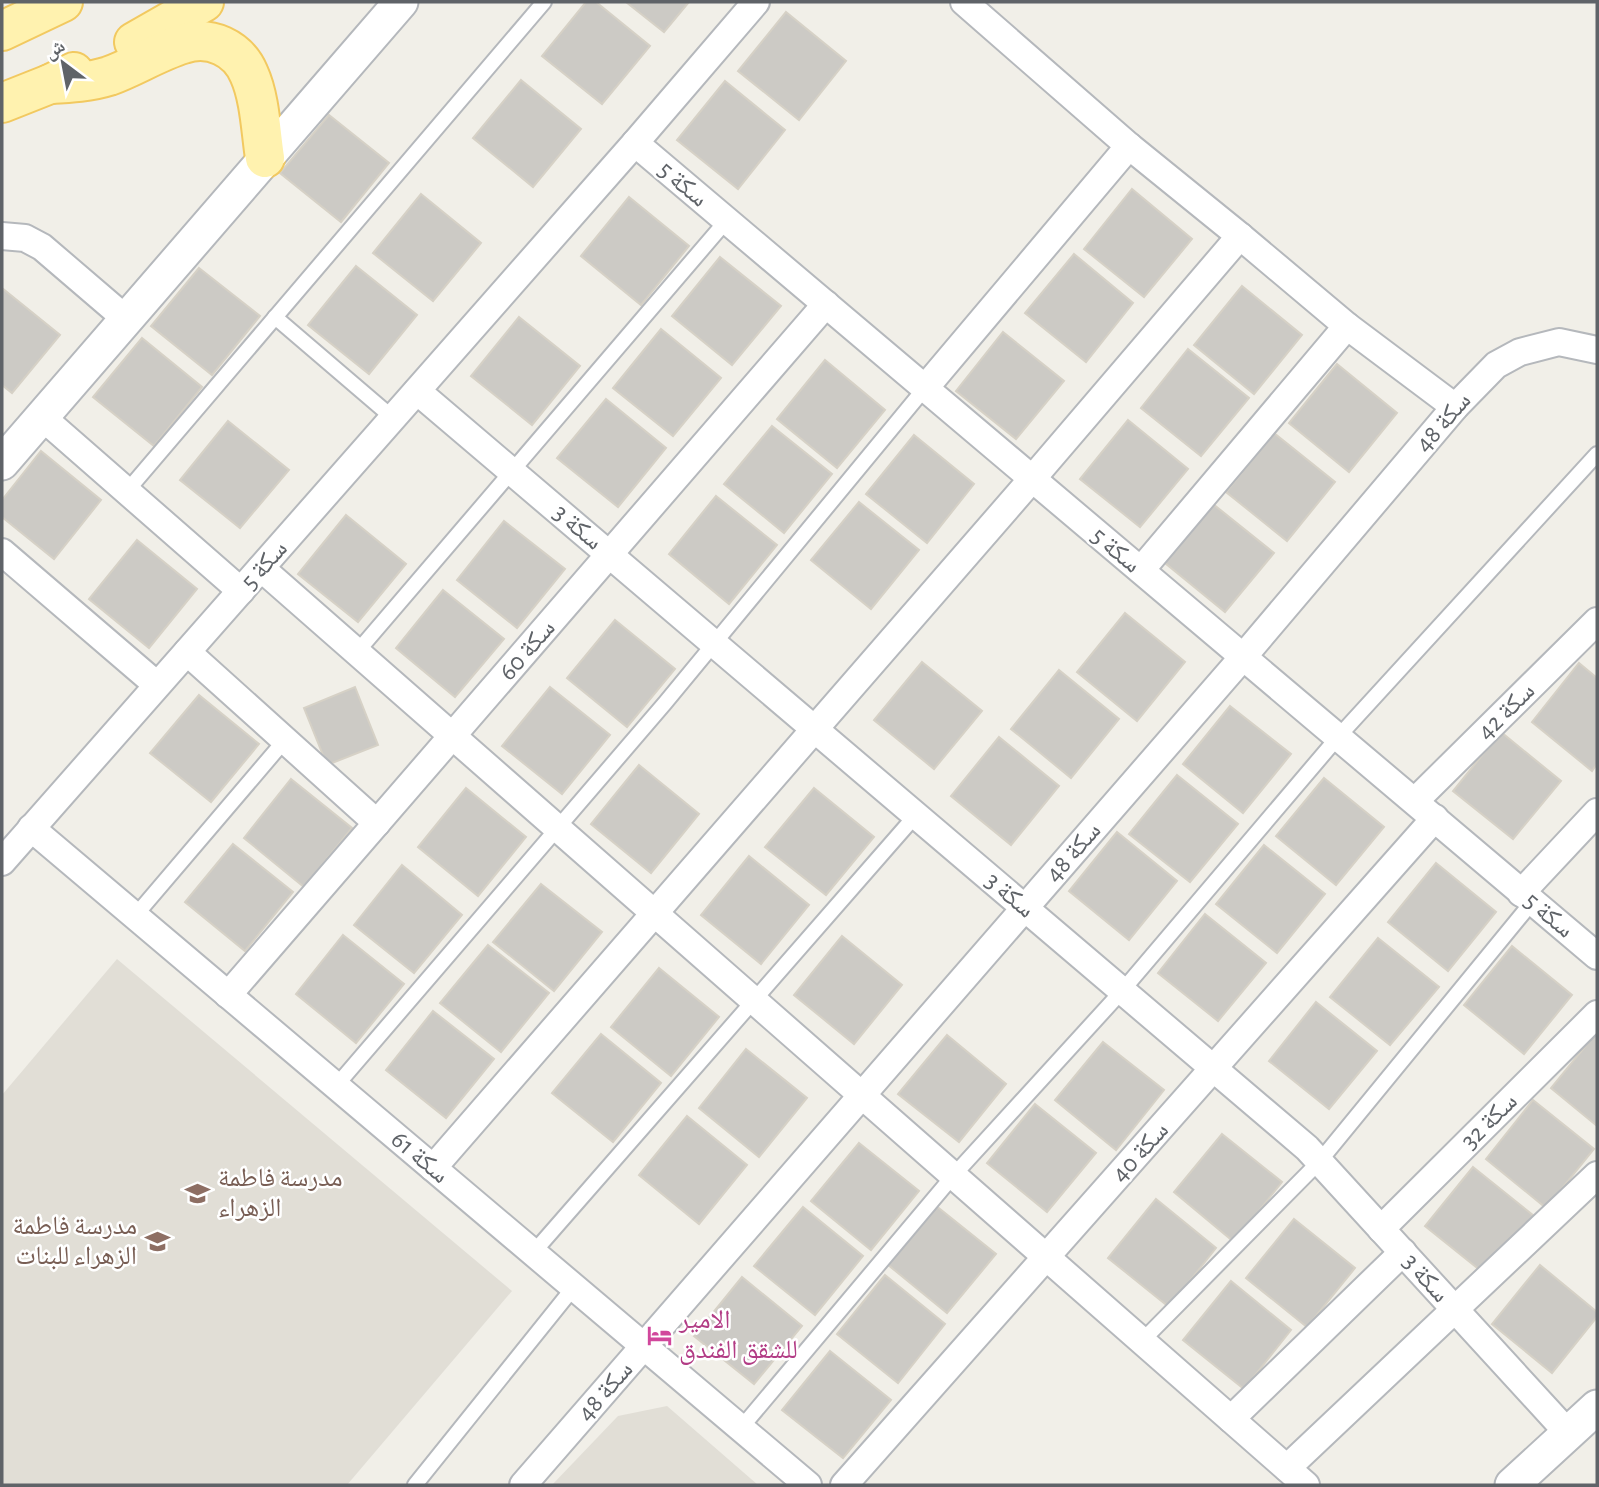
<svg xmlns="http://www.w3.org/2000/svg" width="1599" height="1487" viewBox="0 0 1599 1487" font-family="'Alegreya Sans','Noto Naskh Arabic',sans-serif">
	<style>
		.education { fill: #e1ded6 }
		.building { fill: #cccac5; stroke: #d6d1c6; stroke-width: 2 }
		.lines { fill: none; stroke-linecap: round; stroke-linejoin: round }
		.service-casing { stroke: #b5b8bc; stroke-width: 18 }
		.minor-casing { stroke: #b5b8bc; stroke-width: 30 }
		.tertiary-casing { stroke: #b5b8bc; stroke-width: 37 }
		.primary-casing { stroke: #f2c960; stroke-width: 42 }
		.service { stroke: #fff; stroke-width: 14 }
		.minor { stroke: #fff; stroke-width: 26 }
		.tertiary { stroke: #fff; stroke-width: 33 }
		.primary { stroke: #fff2af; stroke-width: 38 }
		.labels { text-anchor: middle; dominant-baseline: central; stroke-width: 5; stroke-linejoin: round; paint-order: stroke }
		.street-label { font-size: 26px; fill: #5f6368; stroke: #fff }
		.education-label { font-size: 26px; fill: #785e54; stroke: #fff; text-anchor: start }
		.hotel-label { font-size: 26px; fill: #b23c85; stroke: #fff; text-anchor: start }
	</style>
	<rect width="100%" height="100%" fill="#f1efe8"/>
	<!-- education -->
	<g class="education">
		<path d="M 117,959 L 512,1291 L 347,1485 L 2,1485 L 2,1095 Z"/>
		<path d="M 667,1406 L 758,1485 L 552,1485 L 618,1416 Z"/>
	</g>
	<!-- building -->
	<g class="building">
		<path d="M 586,2 L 596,2 L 650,46 L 602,104 L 542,56 Z"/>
		<path d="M 626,2 L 689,2 L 664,32 Z"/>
		<path d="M 786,12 L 846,61 L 799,120 L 738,71 Z"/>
		<path d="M 521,80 L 581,129 L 533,187 L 473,138 Z"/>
		<path d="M 725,81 L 785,130 L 738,189 L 677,140 Z"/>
		<path d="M 329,115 L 389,163 L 341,222 L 280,173 Z"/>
		<path d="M 1132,189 L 1192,239 L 1144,297 L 1084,249 Z"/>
		<path d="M 421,194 L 481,243 L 433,301 L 373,253 Z"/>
		<path d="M 629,197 L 689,246 L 641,305 L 581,256 Z"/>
		<path d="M 1074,254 L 1133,303 L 1086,362 L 1025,313 Z"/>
		<path d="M 720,257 L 781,306 L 732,365 L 672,316 Z"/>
		<path d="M 356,266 L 417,315 L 369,374 L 308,325 Z"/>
		<path d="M 199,268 L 260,316 L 212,375 L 151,326 Z"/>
		<path d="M 1242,286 L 1302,335 L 1254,394 L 1194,345 Z"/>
		<path d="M 2,288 L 60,335 L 12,393 L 2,385 Z"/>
		<path d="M 519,317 L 580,366 L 532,425 L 471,376 Z"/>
		<path d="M 661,329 L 721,378 L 673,436 L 613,388 Z"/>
		<path d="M 1003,332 L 1064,381 L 1016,439 L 956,391 Z"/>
		<path d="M 142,338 L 202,387 L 154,446 L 93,397 Z"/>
		<path d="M 1188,349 L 1249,398 L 1201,456 L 1141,408 Z"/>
		<path d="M 825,360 L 885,410 L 837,468 L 777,419 Z"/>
		<path d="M 1337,364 L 1397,413 L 1349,472 L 1289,423 Z"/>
		<path d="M 606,399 L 666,448 L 618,507 L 557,458 Z"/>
		<path d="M 1128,420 L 1188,469 L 1140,527 L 1080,479 Z"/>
		<path d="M 228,421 L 289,470 L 240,528 L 180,480 Z"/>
		<path d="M 772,426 L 832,474 L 784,533 L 724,484 Z"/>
		<path d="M 1274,433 L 1335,482 L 1287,541 L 1226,492 Z"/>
		<path d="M 914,435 L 974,484 L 927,543 L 866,494 Z"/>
		<path d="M 41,451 L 101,500 L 54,559 L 2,517 L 2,500 Z"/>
		<path d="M 716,496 L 777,545 L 729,604 L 669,554 Z"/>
		<path d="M 859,502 L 919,550 L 871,609 L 811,560 Z"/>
		<path d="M 1213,504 L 1274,553 L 1225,612 L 1165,563 Z"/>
		<path d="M 346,515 L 406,564 L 358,622 L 298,574 Z"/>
		<path d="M 504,521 L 565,569 L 517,628 L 457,580 Z"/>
		<path d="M 137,540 L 197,589 L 149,648 L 89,599 Z"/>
		<path d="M 443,590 L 504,639 L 455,697 L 396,648 Z"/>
		<path d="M 1125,613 L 1185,662 L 1137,721 L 1077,672 Z"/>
		<path d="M 615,620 L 675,669 L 627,727 L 567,678 Z"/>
		<path d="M 922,662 L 982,711 L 934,769 L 874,720 Z"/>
		<path d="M 1579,663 L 1597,678 L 1597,764 L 1592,771 L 1532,722 Z"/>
		<path d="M 1059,670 L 1119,719 L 1071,778 L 1011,729 Z"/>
		<path d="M 355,687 L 378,745 L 327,765 L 304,708 Z"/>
		<path d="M 550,687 L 610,735 L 562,794 L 502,746 Z"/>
		<path d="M 199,695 L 259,744 L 211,802 L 150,753 Z"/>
		<path d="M 1230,706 L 1291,754 L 1243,813 L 1183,764 Z"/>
		<path d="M 1501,732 L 1561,781 L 1513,839 L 1453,791 Z"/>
		<path d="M 999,737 L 1059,786 L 1011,845 L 951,796 Z"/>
		<path d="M 639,765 L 699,814 L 651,873 L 591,824 Z"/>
		<path d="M 1177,775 L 1238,824 L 1190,882 L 1129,834 Z"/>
		<path d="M 1324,778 L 1384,827 L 1336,885 L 1276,836 Z"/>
		<path d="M 291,779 L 352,828 L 304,887 L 244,838 Z"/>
		<path d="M 466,788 L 526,837 L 478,896 L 418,847 Z"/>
		<path d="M 814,788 L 874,837 L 826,895 L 765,847 Z"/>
		<path d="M 1117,832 L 1177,881 L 1129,940 L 1069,891 Z"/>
		<path d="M 233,844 L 293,892 L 245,951 L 185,902 Z"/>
		<path d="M 1264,845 L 1325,894 L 1277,953 L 1216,904 Z"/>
		<path d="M 749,856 L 809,905 L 761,964 L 701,915 Z"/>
		<path d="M 1436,863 L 1496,912 L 1448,971 L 1388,922 Z"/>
		<path d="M 402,865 L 462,915 L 414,973 L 354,925 Z"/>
		<path d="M 541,884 L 602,932 L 554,991 L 493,942 Z"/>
		<path d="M 1205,914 L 1266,963 L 1218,1021 L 1158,973 Z"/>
		<path d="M 343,935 L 404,984 L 356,1043 L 296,994 Z"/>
		<path d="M 842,936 L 902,985 L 854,1044 L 794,995 Z"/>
		<path d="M 1378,938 L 1439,987 L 1390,1045 L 1330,997 Z"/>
		<path d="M 488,945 L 549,993 L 501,1052 L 440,1003 Z"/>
		<path d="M 1512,946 L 1572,995 L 1524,1054 L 1464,1005 Z"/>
		<path d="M 659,968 L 719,1017 L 671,1076 L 611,1027 Z"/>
		<path d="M 1316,1002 L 1377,1051 L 1329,1109 L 1269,1061 Z"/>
		<path d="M 433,1011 L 494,1059 L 446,1118 L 386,1070 Z"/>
		<path d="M 1597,1032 L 1597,1126 L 1551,1088 Z"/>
		<path d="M 601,1034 L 661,1083 L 613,1142 L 552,1093 Z"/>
		<path d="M 947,1035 L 1006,1084 L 959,1142 L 898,1094 Z"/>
		<path d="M 1103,1042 L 1164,1090 L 1116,1150 L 1055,1100 Z"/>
		<path d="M 746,1049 L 807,1098 L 759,1157 L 699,1108 Z"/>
		<path d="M 1533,1100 L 1594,1149 L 1546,1208 L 1486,1159 Z"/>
		<path d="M 1035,1104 L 1096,1153 L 1047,1212 L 987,1163 Z"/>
		<path d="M 687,1116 L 747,1165 L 699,1224 L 639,1175 Z"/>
		<path d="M 1222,1134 L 1282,1182 L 1234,1242 L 1174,1192 Z"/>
		<path d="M 859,1143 L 919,1191 L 871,1250 L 811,1201 Z"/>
		<path d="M 1473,1167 L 1534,1216 L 1486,1275 L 1425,1226 Z"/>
		<path d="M 1156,1199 L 1216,1248 L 1169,1307 L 1108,1258 Z"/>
		<path d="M 935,1205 L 996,1254 L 947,1313 L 887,1264 Z"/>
		<path d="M 803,1207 L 863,1256 L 815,1315 L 754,1266 Z"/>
		<path d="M 1294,1219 L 1355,1268 L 1307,1327 L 1246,1278 Z"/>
		<path d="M 1540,1265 L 1597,1312 L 1597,1317 L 1552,1373 L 1492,1324 Z"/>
		<path d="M 885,1275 L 945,1324 L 898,1383 L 837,1334 Z"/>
		<path d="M 742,1277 L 802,1326 L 754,1384 L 694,1336 Z"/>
		<path d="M 1231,1281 L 1291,1330 L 1244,1389 L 1183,1340 Z"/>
		<path d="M 830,1351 L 891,1400 L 843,1458 L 782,1410 Z"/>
	</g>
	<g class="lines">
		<defs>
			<g id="service">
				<path d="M 275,317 L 393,418"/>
				<path d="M 127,491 L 544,2"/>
				<path d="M 357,652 L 727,220"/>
				<path d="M 135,916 L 285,740"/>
				<path d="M 336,1086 L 665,703 L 925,388"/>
				<path d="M 533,1253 L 916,815"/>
				<path d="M 1142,1341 L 1319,1162 L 1533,901"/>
				<path d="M 741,1428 L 953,1176 L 1122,991 L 1338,737 L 1597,454"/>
				<path d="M 415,1485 L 574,1287"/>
			</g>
			<g id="minor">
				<path d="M 964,2 L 1129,146 L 1240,236 L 1347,326 L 1455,407"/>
				<path d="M 635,143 L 1597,956"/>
				<path d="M 2,236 L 25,238 L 42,247 L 126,319"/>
				<path d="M 925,388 L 1129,146"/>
				<path d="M 417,391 L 1307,1148 L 1569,1434"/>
				<path d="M 42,417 L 241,591"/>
				<path d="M 2,552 L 157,685"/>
				<path d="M 261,568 L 1306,1485"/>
				<path d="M 1141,570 L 1347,326"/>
				<path d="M 187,652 L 377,823"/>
				<path d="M 1415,801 L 1597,621"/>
				<path d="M 31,828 L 808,1485"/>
				<path d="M 2,862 L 635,143 L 756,2"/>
				<path d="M 1521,893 L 1597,812"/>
				<path d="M 228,995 L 826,304"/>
				<path d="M 433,1168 L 1032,479 L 1240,236"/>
				<path d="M 1381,1229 L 1597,1014"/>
				<path d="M 1231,1419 L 1403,1252"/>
				<path d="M 1287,1468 L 1597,1175"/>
				<path d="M 523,1485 L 1243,657 L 1455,407 L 1496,365 L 1520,352 L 1559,342 L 1597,350"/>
				<path d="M 844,1485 L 1435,818"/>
			</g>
			<g id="tertiary">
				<path d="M 2,463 L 401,2"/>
				<path d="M 1512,1485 L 1597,1407"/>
			</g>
			<g id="primary">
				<path d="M 2,31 L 63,2"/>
				<path d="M 134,42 L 204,2"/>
				<path d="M 50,84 C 70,83 90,82 109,76 C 134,67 157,52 183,44 C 210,35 238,48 249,74 C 260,98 261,132 265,158"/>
				<path d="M 2,103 L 50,84 L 74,72"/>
			</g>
		</defs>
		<!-- service casing -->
		<use href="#service" class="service-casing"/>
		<!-- minor casing -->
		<use href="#minor" class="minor-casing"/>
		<!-- tertiary casing -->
		<use href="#tertiary" class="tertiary-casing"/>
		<!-- primary casing -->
		<use href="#primary" class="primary-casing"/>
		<!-- service -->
		<use href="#service" class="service"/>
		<!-- minor -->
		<use href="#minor" class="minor"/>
		<!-- tertiary -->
		<use href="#tertiary" class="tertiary"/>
		<!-- primary -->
		<use href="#primary" class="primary"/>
	</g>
	<!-- icons -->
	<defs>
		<symbol id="university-bare" viewBox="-9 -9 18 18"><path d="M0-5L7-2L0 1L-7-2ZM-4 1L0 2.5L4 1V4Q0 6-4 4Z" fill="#8d6e63" stroke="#fff" stroke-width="2.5" paint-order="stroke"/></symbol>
		<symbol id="hotel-bare" viewBox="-9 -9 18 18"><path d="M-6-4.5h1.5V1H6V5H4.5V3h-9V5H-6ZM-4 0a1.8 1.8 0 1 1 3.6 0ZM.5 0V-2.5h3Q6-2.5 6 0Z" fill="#d1479c" stroke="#fff" stroke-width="2.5" paint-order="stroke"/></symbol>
	</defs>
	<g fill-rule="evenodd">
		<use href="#university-bare" x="180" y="1176" width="35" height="35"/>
		<use href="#university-bare" x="140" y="1224" width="35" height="35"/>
		<use href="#hotel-bare" x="642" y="1318" width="35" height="35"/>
	</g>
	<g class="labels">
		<!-- street labels -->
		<g class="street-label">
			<text transform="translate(683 184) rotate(40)">سكة 5</text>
			<text transform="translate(1443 422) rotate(-49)">سكة 48</text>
			<text transform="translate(578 527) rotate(40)">سكة 3</text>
			<text transform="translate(1116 550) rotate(40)">سكة 5</text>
			<text transform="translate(264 565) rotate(-49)">سكة 5</text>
			<text transform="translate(527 650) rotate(-49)">سكة 60</text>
			<text transform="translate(1506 711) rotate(-45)">سكة 42</text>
			<text transform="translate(1073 852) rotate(-49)">سكة 48</text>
			<text transform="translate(1010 895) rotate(40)">سكة 3</text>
			<text transform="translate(1549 915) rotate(40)">سكة 5</text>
			<text transform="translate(1489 1121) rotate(-45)">سكة 32</text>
			<text transform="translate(1140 1152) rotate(-48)">سكة 40</text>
			<text transform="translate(420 1157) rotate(40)">سكة 61</text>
			<text transform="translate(1426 1278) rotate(48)">سكة 3</text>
			<text transform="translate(605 1391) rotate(-49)">سكة 48</text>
		</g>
		<!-- education labels -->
		<g class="education-label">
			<text x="218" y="1178">مدرسة فاطمة<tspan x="218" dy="30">الزهراء</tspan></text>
			<text x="137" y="1226" text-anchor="end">مدرسة فاطمة<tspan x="137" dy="30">الزهراء للبنات</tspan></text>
		</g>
		<!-- hotel labels -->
		<g class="hotel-label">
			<text x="679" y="1320">الامير<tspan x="679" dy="30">للشقق الفندق</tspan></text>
		</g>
	</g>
	<!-- border -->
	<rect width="1599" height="1487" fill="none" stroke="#5f6368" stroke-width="7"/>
	<!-- north arrow -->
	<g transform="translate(63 63) rotate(328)" stroke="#ffffff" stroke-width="5" paint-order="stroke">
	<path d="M0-5L12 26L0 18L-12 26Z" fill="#5f6368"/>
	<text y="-10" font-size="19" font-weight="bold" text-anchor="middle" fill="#5f6368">ش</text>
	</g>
</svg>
